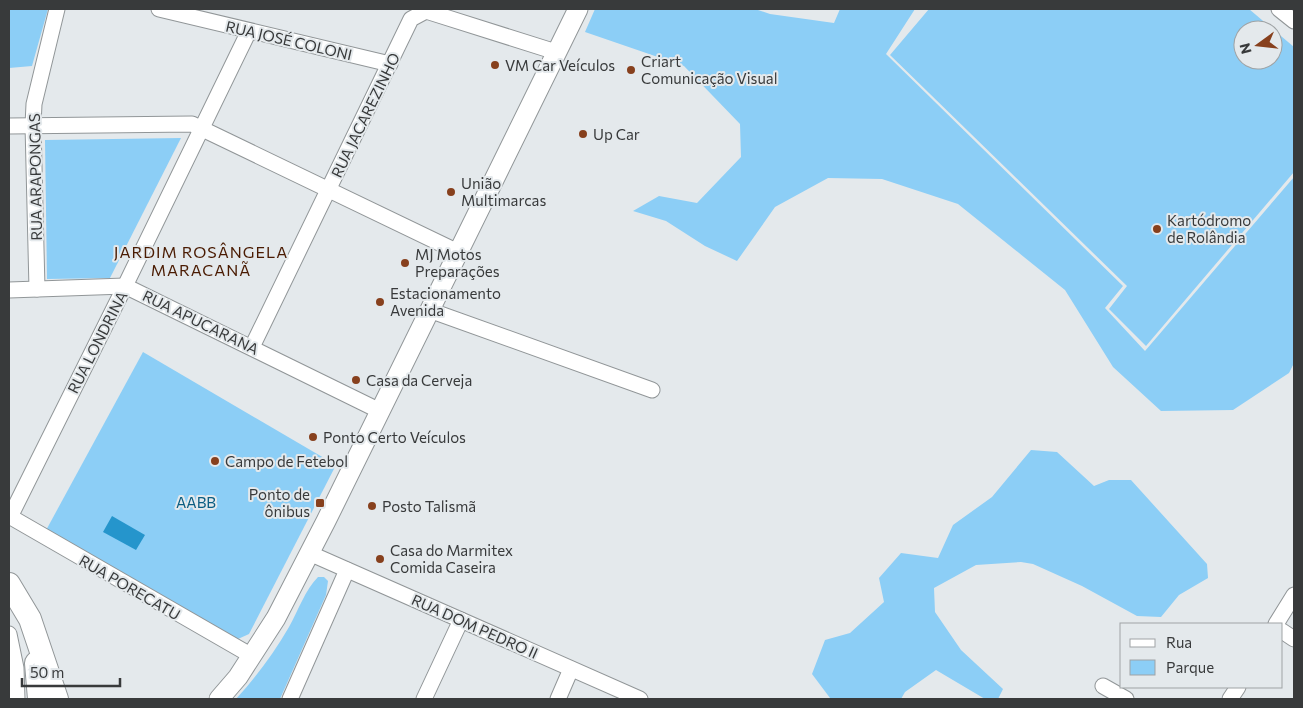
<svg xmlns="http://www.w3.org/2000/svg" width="1303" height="708" viewBox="0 0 1303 708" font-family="Commissioner,sans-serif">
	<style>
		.green { fill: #8ccef6; fill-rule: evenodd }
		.water { fill: #2595cc }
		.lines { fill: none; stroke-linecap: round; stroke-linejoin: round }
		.minor-casing { stroke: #919698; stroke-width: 17 }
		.major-casing { stroke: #919698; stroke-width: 21 }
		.highway-casing { stroke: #919698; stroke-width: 24 }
		.minor { stroke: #fff; stroke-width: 15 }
		.major { stroke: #fff; stroke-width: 19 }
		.highway { stroke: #fff; stroke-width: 22 }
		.poi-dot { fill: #87401d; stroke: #e4e9ec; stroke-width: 2 }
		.labels { text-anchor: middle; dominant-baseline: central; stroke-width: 4; stroke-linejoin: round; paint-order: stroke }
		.street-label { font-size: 15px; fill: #383a3b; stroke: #e4e9ec }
		.poi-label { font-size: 15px; fill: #383a3b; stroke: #e4e9ec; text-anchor: start }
		.park-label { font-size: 15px; fill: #0a5d82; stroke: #e4e9ec }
		.neighbourhood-label { font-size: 16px; letter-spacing: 1px; fill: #4a1b02; stroke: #e4e9ec }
	</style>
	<rect width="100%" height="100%" fill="#e4e9ec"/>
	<!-- green -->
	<g class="green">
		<path d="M 9,9 L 48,9 L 32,66 L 9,68 Z"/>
		<path d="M 595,9 L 755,9 L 770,14 L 834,23 L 840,9 L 915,9 L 886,54 L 1123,286 L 1105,308 L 1145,351 L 1294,177 L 1294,363 L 1289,373 L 1233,410 L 1161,411 L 1113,367 L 1065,290 L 958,204 L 882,179 L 828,178 L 775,207 L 737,261 L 705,246 L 666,221 L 633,211 L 659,196 L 697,203 L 741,157 L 740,124 L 684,66 L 585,32 Z"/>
		<path d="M 929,9 L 1249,9 L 1294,47 L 1294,172 L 1146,346 L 1109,309 L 1127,286 L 890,55 ZM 1243,30 L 1273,30 L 1273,60 L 1243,60 Z"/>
		<path d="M 181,138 L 110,278 L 47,279 L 45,140 Z"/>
		<path d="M 143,352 L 336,465 L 249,634 L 238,639 L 226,636 L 44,534 Z"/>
		<path d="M 1031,450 L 1057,452 L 1094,486 L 1109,480 L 1131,480 L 1207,564 L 1208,578 L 1179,595 L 1161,617 L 1137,616 L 1082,586 L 1033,564 L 1021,562 L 976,565 L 934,588 L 935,612 L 961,650 L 1003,689 L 998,699 L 985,699 L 936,670 L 905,692 L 901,699 L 830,698 L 812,674 L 825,640 L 850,633 L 884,602 L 879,578 L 901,553 L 938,558 L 953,525 L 992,497 Z"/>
		<path d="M 318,577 L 324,577 L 328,581 L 326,595 L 280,699 L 236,699 C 256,677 274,653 289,627 C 298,611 305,590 318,577 Z"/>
	</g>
	<!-- water -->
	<path class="water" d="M 112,516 L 145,535 L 136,550 L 103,532 Z"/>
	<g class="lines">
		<defs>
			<g id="minor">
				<path d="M 159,9 L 390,64"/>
				<path d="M 1279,9 L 1294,21"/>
				<path d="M 9,126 L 192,124 L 458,252"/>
				<path d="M 37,289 L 33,125 L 34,104 L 57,9"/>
				<path d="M 9,290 L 125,286 L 380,411"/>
				<path d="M 429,310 L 652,390"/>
				<path d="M 252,347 L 411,19 L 426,11 L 556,52"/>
				<path d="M 9,516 L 252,656"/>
				<path d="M 10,517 L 125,286 L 249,31"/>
				<path d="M 309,553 L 640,699"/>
				<path d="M 1276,624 L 1294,595"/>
				<path d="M 1282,631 L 1294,639"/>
				<path d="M 9,634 L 16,668 L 17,699"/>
				<path d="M 1103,686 L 1126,699"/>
				<path d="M 290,699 L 347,570"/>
				<path d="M 424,699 L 461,620"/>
				<path d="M 558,699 L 571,669"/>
				<path d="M 1230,699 L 1238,687"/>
			</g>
			<path id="major" d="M 219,699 L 238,677 L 276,618 L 326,521 L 578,9"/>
			<g id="highway">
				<path d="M 9,584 L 30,619 L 57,699"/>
				<path d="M 36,663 L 39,699"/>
			</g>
		</defs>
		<!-- minor casing -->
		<use href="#minor" class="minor-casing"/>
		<!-- major casing -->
		<use href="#major" class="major-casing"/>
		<!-- highway casing -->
		<use href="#highway" class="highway-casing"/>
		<!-- minor -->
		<use href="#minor" class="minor"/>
		<!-- major -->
		<use href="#major" class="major"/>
		<!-- highway -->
		<use href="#highway" class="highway"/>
	</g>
	<!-- markers -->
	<g class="poi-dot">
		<circle cx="495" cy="65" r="5"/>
		<circle cx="631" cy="70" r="5"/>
		<circle cx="583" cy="134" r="5"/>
		<circle cx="451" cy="192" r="5"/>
		<circle cx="1157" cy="229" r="5"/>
		<circle cx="405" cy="263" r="5"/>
		<circle cx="380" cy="302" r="5"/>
		<circle cx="356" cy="380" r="5"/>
		<circle cx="313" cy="437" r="5"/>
		<circle cx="215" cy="461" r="5"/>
		<rect x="315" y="498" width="10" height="10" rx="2.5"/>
		<circle cx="372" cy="506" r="5"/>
		<circle cx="380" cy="559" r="5"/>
	</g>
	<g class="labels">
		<!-- street labels -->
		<g class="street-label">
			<text transform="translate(289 40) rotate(13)">RUA JOSÉ COLONI</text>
			<text transform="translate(365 115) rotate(-64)">RUA JACAREZINHO</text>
			<text transform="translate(35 177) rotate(-91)">RUA ARAPONGAS</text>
			<text transform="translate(201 322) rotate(26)">RUA APUCARANA</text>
			<text transform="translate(97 342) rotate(-63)">RUA LONDRINA</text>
			<text transform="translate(130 587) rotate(30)">RUA PORECATU</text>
			<text transform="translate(475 626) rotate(24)">RUA DOM PEDRO II</text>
		</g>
		<!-- poi labels -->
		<g class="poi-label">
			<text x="641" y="61">Criart<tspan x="641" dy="17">Comunicação Visual</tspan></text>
			<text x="505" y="65">VM Car Veículos</text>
			<text x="593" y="134">Up Car</text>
			<text x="461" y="183">União<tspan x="461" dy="17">Multimarcas</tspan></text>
			<text x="1167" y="220">Kartódromo<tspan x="1167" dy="17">de Rolândia</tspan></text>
			<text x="415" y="254">MJ Motos<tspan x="415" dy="17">Preparações</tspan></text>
			<text x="390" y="293">Estacionamento<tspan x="390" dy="17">Avenida</tspan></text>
			<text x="366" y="380">Casa da Cerveja</text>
			<text x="323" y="437">Ponto Certo Veículos</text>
			<text x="225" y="461">Campo de Fetebol</text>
			<text x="310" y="494" text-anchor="end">Ponto de<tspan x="310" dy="17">ônibus</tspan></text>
			<text x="382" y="506">Posto Talismã</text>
			<text x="390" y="550">Casa do Marmitex<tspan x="390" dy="17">Comida Caseira</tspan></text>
		</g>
		<!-- park labels -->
		<g class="park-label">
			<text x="196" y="502">AABB</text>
		</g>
		<!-- neighbourhood labels -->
		<g class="neighbourhood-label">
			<text x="201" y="251">JARDIM ROSÂNGELA<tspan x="201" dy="18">MARACANÃ</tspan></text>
		</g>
	</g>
	<!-- border -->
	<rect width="1303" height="708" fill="none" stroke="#383a3b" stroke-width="20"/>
	<!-- legend -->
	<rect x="1120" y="623" width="162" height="65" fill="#e4e9ec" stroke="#9fa3a5"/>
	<rect x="1130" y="639" width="25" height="8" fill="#ffffff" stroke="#9fa3a5"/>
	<text x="1166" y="648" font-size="15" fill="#383a3b">Rua</text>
	<rect x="1130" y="660" width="25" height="15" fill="#8ccef6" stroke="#9fa3a5"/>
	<text x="1166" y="673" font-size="15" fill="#383a3b">Parque</text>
	<!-- north arrow -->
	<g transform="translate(1258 45) rotate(255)"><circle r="24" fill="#e4e9ec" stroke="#9fa3a5"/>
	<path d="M0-4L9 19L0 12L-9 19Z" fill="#87401d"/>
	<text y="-8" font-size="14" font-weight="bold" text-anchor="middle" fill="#383a3b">N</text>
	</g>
	<!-- scale -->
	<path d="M22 678v8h98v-8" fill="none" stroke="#383a3b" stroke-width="2.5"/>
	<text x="30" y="678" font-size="15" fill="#383a3b" stroke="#e4e9ec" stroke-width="4" paint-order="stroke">50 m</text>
</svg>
